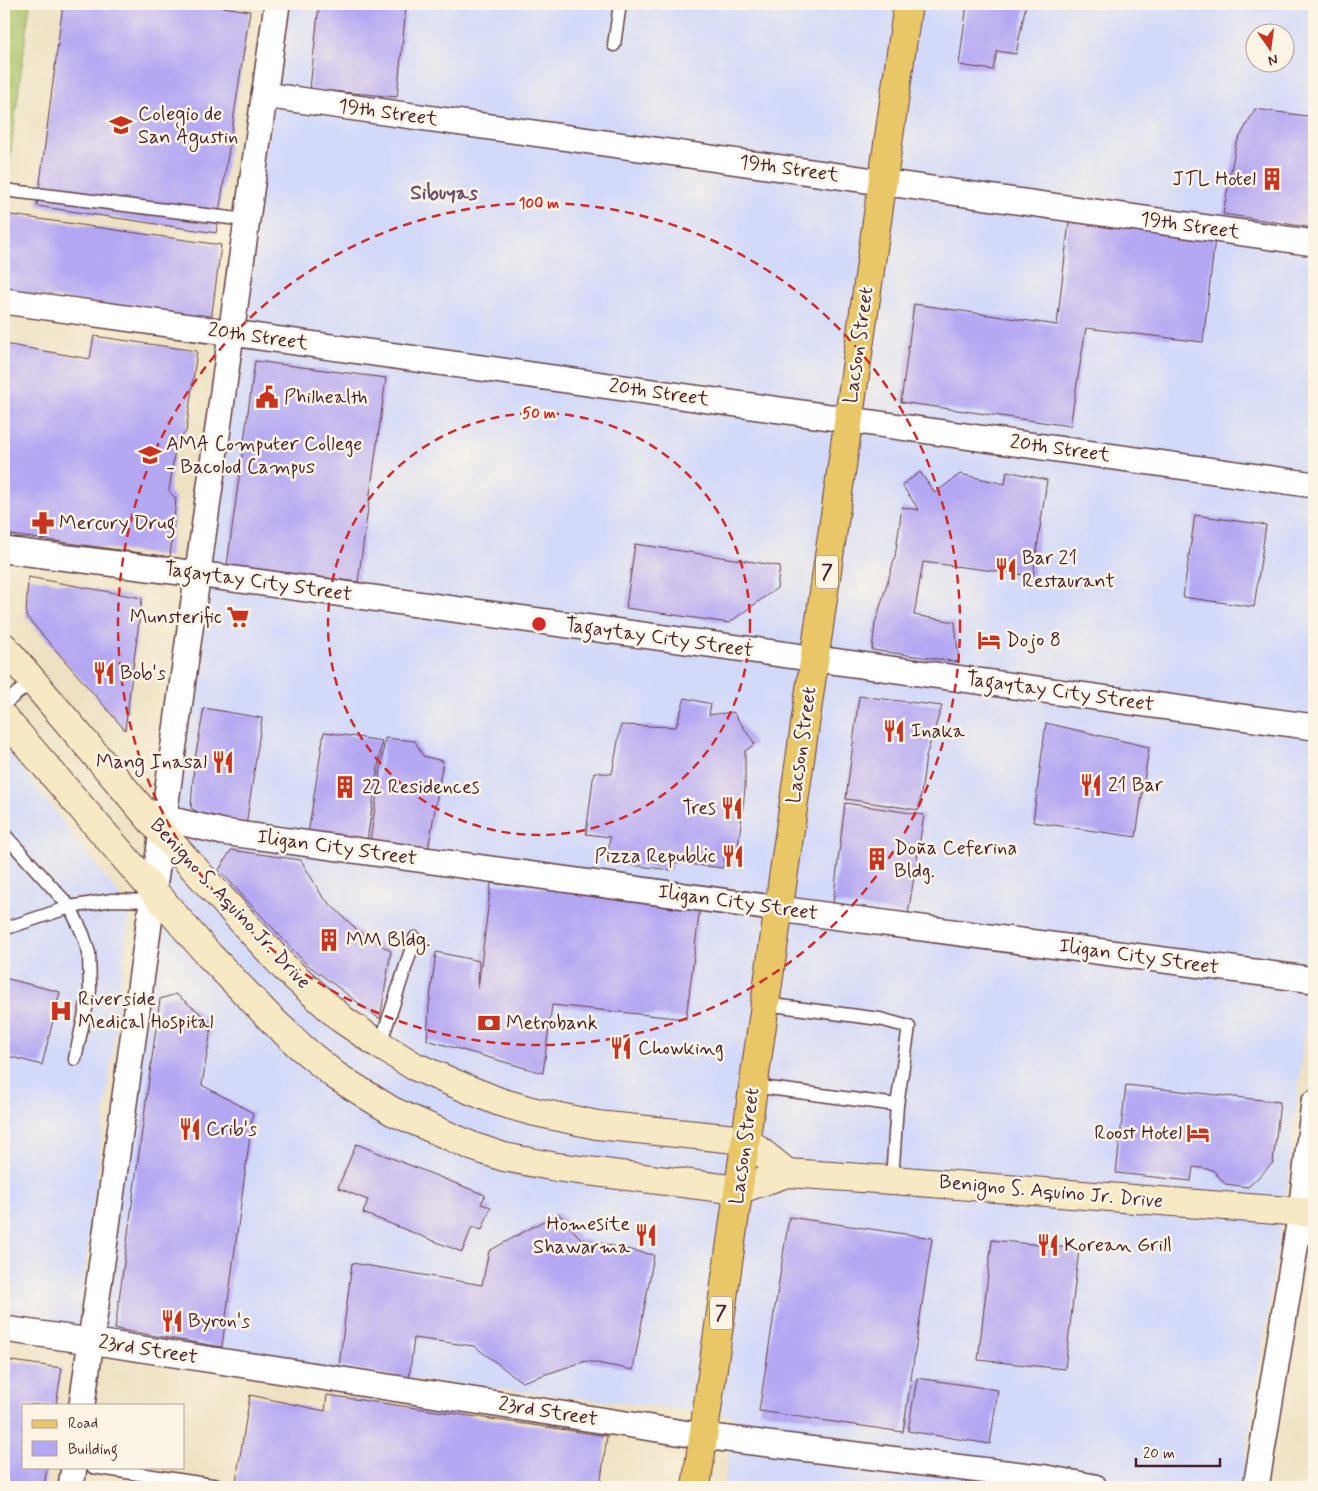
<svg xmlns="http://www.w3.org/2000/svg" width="1318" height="1491" viewBox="0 0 1318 1491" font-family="Mynerve,sans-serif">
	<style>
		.built { fill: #d2d9f9; fill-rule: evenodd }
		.green { fill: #abc46a; stroke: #7a724a }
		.building { fill: #b5a8f3 }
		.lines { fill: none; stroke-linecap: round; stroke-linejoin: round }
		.service-casing { stroke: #623c42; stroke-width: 15 }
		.minor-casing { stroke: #623c42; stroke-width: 28 }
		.secondary-casing { stroke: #623c42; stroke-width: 30 }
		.primary-casing { stroke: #623c42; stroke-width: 30 }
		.service { stroke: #fff; stroke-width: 12 }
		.minor { stroke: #fff; stroke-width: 25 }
		.secondary { stroke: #f6e9c3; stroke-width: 28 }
		.primary { stroke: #e9c769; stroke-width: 28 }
		.ring { fill: none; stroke: #d62828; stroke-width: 2.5; stroke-dasharray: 9 6 }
		.labels { text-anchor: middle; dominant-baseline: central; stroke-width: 5; stroke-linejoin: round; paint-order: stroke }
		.shield { fill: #fcf5e5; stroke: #7f5f63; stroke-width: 1 }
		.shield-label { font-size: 19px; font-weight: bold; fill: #4a1f2b }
		.street-label { font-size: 20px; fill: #4a1f2b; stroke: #fcf5e5 }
		.poi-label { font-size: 20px; fill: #4a1f2b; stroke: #fcf5e5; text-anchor: start }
		.neighbourhood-label { font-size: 21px; font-weight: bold; fill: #6f4f71; stroke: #fcf5e5 }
		.centre { fill: #d62828; stroke: #fcf5e5; stroke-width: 2.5 }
		.ring-label { font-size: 15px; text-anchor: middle; font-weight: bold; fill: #d62828; stroke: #fcf5e5; stroke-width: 5; stroke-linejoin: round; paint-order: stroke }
	</style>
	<rect width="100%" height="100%" fill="#fcf5e5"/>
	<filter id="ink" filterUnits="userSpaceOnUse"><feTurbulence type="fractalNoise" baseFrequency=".02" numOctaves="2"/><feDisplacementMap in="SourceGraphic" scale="10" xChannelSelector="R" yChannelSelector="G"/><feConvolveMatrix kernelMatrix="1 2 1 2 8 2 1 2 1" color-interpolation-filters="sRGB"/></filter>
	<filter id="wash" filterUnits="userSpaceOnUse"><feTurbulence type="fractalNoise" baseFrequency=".0096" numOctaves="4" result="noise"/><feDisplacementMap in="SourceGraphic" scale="20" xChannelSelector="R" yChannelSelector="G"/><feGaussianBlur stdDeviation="1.12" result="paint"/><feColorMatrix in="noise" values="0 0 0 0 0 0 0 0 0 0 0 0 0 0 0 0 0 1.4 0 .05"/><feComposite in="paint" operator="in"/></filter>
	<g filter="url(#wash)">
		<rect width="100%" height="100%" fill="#ede1c1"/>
		<!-- built -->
		<g class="built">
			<path d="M 277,4 L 1314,4 L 1314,948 L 1288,1180 L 1241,1487 L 724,1487 L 734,1416 L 90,1341 ZM 1256,32 L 1286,32 L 1286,62 L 1256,62 Z"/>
			<path d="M 4,745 L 130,909 L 78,1329 L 4,1320 Z"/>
		</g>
		<!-- green -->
		<path class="green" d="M 4,4 L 30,4 L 7,180 L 4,180 Z"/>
		<g id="blocks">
			<!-- building -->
			<g class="building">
				<path d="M 63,4 L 203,4 L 250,11 L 216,233 L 37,206 Z"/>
				<path d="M 319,4 L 370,4 L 406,7 L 397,97 L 310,89 Z"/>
				<path d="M 967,4 L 1026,4 L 1016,54 L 997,51 L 993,70 L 959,65 Z"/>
				<path d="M 1255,109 L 1314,117 L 1314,228 L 1223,214 L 1236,144 Z"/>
				<path d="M 1070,213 L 1216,230 L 1203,342 L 1086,328 L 1070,426 L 901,402 L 914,304 L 1057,325 Z"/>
				<path d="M 4,214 L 221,245 L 211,321 L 4,290 Z"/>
				<path d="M 94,336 L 197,351 L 186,432 L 176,442 L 169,491 L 176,499 L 170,557 L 4,534 L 4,344 L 90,359 Z"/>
				<path d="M 255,361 L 386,378 L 358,582 L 227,565 Z"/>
				<path d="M 1007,471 L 1047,480 L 1033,576 L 923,562 L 914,615 L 955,622 L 959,662 L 872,650 L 875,624 L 895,557 L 902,507 L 919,510 L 902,485 L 920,472 L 935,493 L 960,474 L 1005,484 Z"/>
				<path d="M 1195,515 L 1266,525 L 1254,607 L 1183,597 Z"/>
				<path d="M 635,544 L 780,566 L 777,588 L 729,623 L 626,608 Z"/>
				<path d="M 28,577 L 142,598 L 125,730 L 26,616 Z"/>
				<path d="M 859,696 L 942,706 L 926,756 L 919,810 L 846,799 Z"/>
				<path d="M 685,698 L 711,704 L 709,715 L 733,712 L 755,744 L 745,751 L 745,789 L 738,848 L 726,847 L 723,868 L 671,862 L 671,870 L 607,862 L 610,837 L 586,834 L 594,772 L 612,774 L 621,725 L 676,727 Z"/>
				<path d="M 204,708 L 262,718 L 246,826 L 213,821 L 191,808 L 194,765 Z"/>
				<path d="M 1046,723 L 1149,747 L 1136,837 L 1033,822 Z"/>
				<path d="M 324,732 L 382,741 L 367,842 L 308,834 Z"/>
				<path d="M 385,738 L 415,741 L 423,756 L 443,761 L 428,850 L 370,842 Z"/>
				<path d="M 845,803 L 924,815 L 908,914 L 833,903 Z"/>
				<path d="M 231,850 L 301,860 L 322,896 L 356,929 L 391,951 L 380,1019 L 304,962 L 219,870 Z"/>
				<path d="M 491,883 L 700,907 L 686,1019 L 552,1005 L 543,1073 L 427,1040 L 429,1006 L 436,952 L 479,961 L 478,989 Z"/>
				<path d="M 4,978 L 60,992 L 42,1065 L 4,1055 Z"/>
				<path d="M 176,994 L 212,1023 L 202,1085 L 253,1113 L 222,1347 L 115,1329 L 160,999 Z"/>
				<path d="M 1126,1085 L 1280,1102 L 1273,1163 L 1248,1187 L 1225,1184 L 1213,1170 L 1193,1167 L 1191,1181 L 1116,1173 Z"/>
				<path d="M 356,1144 L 485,1195 L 481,1204 L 491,1207 L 482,1230 L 472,1227 L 462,1252 L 363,1213 L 368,1200 L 338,1188 Z"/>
				<path d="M 558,1213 L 581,1239 L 654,1255 L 633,1370 L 586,1361 L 522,1382 L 474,1346 L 414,1338 L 409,1379 L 339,1366 L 352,1263 L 482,1285 L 489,1251 Z"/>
				<path d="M 789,1217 L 932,1238 L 903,1432 L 759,1411 Z"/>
				<path d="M 992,1240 L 1079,1249 L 1065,1369 L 978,1360 Z"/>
				<path d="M 4,1360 L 62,1368 L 56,1405 L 24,1405 L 24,1467 L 47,1467 L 44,1487 L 4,1487 Z"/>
				<path d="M 917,1378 L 998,1390 L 990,1444 L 908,1431 Z"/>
				<path d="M 250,1395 L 325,1411 L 327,1395 L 607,1436 L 600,1487 L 235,1487 Z"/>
			</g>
		</g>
	</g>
	<g filter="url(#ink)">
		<use href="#blocks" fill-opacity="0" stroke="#623c42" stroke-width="1"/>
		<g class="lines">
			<defs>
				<g id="service">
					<path d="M 614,45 L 620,4"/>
					<path d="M 4,190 L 246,220"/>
					<path d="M 4,704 L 32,681"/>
					<path d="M 4,834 L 70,907 L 83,934 L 89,953 L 90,990 L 75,1059"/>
					<path d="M 4,929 L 70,907 L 112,900 L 152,901"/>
					<path d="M 765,1004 L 880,1019 L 909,1027 L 897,1105 L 892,1180"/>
					<path d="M 380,1045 L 415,938"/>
					<path d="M 753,1086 L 897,1105"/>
					<path d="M 93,1467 L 219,1486"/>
				</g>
				<g id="minor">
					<path d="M 264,95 L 1314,243"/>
					<path d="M 4,301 L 1314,485"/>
					<path d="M 4,550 L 197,574 L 1314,727"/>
					<path d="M 163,818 L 223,832 L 779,909 L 1314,980"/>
					<path d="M 4,1329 L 90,1341 L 703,1436 L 1046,1478 L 1094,1487"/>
					<path d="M 82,1405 L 277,4"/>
					<path d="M 71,1487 L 74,1467"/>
					<path d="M 1256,1487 L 1301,1212 L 1314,1103"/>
				</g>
				<g id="secondary">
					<path d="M 4,647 L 161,832 L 284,967 L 343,1020 L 380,1045 L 414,1066 L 470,1090 L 500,1102 L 531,1111 L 597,1125 L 746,1140 L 787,1173"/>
					<path d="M 4,718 L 209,955 L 271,1019 L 302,1048 L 336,1076 L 392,1111 L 474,1147 L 504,1157 L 556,1167 L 738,1190 L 787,1173 L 892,1180 L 1314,1213"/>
				</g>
				<path id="primary" d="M 696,1487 L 908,4"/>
			</defs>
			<!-- service casing -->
			<use href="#service" class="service-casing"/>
			<!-- minor casing -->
			<use href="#minor" class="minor-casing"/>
			<!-- secondary casing -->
			<use href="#secondary" class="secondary-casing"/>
			<!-- primary casing -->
			<use href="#primary" class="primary-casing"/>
			<!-- service -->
			<use href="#service" class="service"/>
			<!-- minor -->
			<use href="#minor" class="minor"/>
			<!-- secondary -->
			<use href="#secondary" class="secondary"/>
			<!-- primary -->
			<use href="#primary" class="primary"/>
		</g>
	</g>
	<!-- distance rings -->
	<g class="ring">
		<circle cx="539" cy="624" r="211"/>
		<circle cx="539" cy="624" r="421"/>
	</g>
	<!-- icons -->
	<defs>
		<symbol id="university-bare" viewBox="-9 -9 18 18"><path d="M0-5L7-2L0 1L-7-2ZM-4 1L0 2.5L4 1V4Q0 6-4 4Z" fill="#c8321e" stroke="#fcf5e5" stroke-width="2.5" paint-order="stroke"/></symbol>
		<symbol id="building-bare" viewBox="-9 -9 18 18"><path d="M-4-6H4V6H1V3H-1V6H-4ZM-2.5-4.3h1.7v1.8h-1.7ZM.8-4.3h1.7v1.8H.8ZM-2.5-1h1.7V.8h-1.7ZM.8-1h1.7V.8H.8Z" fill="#c8321e" stroke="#fcf5e5" stroke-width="2.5" paint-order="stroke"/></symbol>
		<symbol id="civic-bare" viewBox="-9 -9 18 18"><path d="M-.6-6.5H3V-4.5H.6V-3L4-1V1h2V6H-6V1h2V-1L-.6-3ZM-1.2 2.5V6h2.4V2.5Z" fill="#c8321e" stroke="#fcf5e5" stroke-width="2.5" paint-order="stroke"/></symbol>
		<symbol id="pharmacy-bare" viewBox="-9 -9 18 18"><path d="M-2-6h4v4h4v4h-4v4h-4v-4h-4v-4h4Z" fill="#c8321e" stroke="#fcf5e5" stroke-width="2.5" paint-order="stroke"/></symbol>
		<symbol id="restaurant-bare" viewBox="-9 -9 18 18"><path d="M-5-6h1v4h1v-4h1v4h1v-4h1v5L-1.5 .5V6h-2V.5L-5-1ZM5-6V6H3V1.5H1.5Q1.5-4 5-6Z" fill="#c8321e" stroke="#fcf5e5" stroke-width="2.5" paint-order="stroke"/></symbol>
		<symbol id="supermarket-bare" viewBox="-9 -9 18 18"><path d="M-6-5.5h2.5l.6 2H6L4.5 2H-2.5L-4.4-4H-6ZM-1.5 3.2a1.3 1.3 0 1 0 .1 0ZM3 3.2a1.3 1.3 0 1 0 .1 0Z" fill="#c8321e" stroke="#fcf5e5" stroke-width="2.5" paint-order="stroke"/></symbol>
		<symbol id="hotel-bare" viewBox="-9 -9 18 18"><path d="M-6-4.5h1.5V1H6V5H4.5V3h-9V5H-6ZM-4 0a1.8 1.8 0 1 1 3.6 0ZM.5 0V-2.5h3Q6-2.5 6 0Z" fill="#c8321e" stroke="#fcf5e5" stroke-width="2.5" paint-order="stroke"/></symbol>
		<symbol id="hospital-bare" viewBox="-9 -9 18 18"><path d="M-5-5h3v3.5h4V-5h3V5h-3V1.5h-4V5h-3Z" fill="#c8321e" stroke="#fcf5e5" stroke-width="2.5" paint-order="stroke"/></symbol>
		<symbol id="bank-bare" viewBox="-9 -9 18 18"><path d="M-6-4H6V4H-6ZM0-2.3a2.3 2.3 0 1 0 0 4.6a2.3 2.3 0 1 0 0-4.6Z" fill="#c8321e" stroke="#fcf5e5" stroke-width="2.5" paint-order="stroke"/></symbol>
	</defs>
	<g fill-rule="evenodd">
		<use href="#university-bare" x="105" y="109" width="32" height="32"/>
		<use href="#building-bare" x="1256" y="163" width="32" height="32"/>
		<use href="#civic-bare" x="251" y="381" width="32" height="32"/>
		<use href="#university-bare" x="134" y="439" width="32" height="32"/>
		<use href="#pharmacy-bare" x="27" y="507" width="32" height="32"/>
		<use href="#restaurant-bare" x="990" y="553" width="32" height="32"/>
		<use href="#supermarket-bare" x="222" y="601" width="32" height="32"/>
		<use href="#hotel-bare" x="973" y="624" width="32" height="32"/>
		<use href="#restaurant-bare" x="88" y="657" width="32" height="32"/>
		<use href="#restaurant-bare" x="878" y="715" width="32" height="32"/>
		<use href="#restaurant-bare" x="207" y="746" width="32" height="32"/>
		<use href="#restaurant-bare" x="1075" y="769" width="32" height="32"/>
		<use href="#building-bare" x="329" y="771" width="32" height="32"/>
		<use href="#restaurant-bare" x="716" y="792" width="32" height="32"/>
		<use href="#restaurant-bare" x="717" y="840" width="32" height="32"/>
		<use href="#building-bare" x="861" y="843" width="32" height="32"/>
		<use href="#building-bare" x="313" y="924" width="32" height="32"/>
		<use href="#hospital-bare" x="45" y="995" width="32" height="32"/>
		<use href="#bank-bare" x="473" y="1007" width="32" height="32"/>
		<use href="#restaurant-bare" x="605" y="1032" width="32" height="32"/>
		<use href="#restaurant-bare" x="174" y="1113" width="32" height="32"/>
		<use href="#hotel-bare" x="1182" y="1117" width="32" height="32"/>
		<use href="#restaurant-bare" x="630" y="1219" width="32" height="32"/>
		<use href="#restaurant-bare" x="1032" y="1229" width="32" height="32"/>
		<use href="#restaurant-bare" x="156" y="1305" width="32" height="32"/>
	</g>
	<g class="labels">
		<!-- shield labels -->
		<g class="shield">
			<rect x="816" y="555.5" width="22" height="33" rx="4"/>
			<rect x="710" y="1296.5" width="22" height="33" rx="4"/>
		</g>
		<g class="shield-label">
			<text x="827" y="572">7</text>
			<text x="721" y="1313">7</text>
		</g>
		<!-- street labels -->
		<g class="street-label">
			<text transform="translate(388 113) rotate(8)">19th Street</text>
			<text transform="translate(789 169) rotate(8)">19th Street</text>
			<text transform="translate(1190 226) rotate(8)">19th Street</text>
			<text transform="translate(258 337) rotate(8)">20th Street</text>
			<text transform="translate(859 345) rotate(-82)">Lacson Street</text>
			<text transform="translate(659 393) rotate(8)">20th Street</text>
			<text transform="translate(1060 449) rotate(8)">20th Street</text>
			<text transform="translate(258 582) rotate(8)">Tagaytay City Street</text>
			<text transform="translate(659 638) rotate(8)">Tagaytay City Street</text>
			<text transform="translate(1060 692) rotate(8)">Tagaytay City Street</text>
			<text transform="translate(802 745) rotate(-82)">Lacson Street</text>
			<text transform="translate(337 848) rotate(8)">Iligan City Street</text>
			<text transform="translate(738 903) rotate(8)">Iligan City Street</text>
			<text transform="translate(230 904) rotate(47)">Benigno S. Aquino Jr. Drive</text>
			<text transform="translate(1139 957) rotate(8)">Iligan City Street</text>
			<text transform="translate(745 1146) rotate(-82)">Lacson Street</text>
			<text transform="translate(1051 1192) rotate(5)">Benigno S. Aquino Jr. Drive</text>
			<text transform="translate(148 1350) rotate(9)">23rd Street</text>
			<text transform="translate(548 1412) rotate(9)">23rd Street</text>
		</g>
		<!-- poi labels -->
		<g class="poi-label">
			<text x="138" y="114">Colegio de<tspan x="138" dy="23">San Agustin</tspan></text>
			<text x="1256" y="179" text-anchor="end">JTL Hotel</text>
			<text x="284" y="397">Philhealth</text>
			<text x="166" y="444">AMA Computer College<tspan x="166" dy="23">- Bacolod Campus</tspan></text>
			<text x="59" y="523">Mercury Drug</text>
			<text x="1022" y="558">Bar 21<tspan x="1022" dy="23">Restaurant</tspan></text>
			<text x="222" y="617" text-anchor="end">Munsterific</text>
			<text x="1006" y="640">Dojo 8</text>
			<text x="120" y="673">Bob's</text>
			<text x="911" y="731">Inaka</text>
			<text x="207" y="762" text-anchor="end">Mang Inasal</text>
			<text x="1108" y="785">21 Bar</text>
			<text x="362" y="787">22 Residences</text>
			<text x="716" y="808" text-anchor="end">Tres</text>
			<text x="894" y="848">Doña Ceferina<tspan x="894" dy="23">Bldg.</tspan></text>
			<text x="716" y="856" text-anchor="end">Pizza Republic</text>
			<text x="346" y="940">MM Bldg.</text>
			<text x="78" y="999">Riverside<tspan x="78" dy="23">Medical Hospital</tspan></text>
			<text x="506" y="1023">Metrobank</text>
			<text x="638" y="1048">Chowking</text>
			<text x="206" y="1129">Crib's</text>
			<text x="1182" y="1133" text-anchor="end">Roost Hotel</text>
			<text x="630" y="1224" text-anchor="end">Homesite<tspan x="630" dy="23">Shawarma</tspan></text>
			<text x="1064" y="1245">Korean Grill</text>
			<text x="188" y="1321">Byron's</text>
		</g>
		<!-- neighbourhood labels -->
		<g class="neighbourhood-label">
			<text x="444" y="193">Sibuyas</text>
		</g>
	</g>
	<circle cx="539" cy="624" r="8" class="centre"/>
	<g class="ring-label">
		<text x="539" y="208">100 m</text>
		<text x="539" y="418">50 m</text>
	</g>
	<!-- margin -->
	<rect width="1318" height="1491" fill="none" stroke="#fcf5e5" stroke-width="20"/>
	<!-- legend -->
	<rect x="22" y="1404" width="162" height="65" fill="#fcf5e5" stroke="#b59f9b"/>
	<rect x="32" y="1420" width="25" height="8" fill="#e9c769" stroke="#b59f9b"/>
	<text x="68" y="1428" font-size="15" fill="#4a1f2b">Road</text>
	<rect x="32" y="1441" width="25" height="15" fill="#b5a8f3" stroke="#b59f9b"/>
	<text x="68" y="1454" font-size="15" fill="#4a1f2b">Building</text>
	<!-- north arrow -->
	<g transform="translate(1270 48) rotate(166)"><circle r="24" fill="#fcf5e5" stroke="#b59f9b"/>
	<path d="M0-4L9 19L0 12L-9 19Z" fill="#c8321e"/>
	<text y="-8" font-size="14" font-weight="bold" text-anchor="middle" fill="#4a1f2b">N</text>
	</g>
	<!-- scale -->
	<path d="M1136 1458v8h84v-8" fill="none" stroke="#4a1f2b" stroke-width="2.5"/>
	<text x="1143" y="1458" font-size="15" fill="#4a1f2b" stroke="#fcf5e5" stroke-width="4" paint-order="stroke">20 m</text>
</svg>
